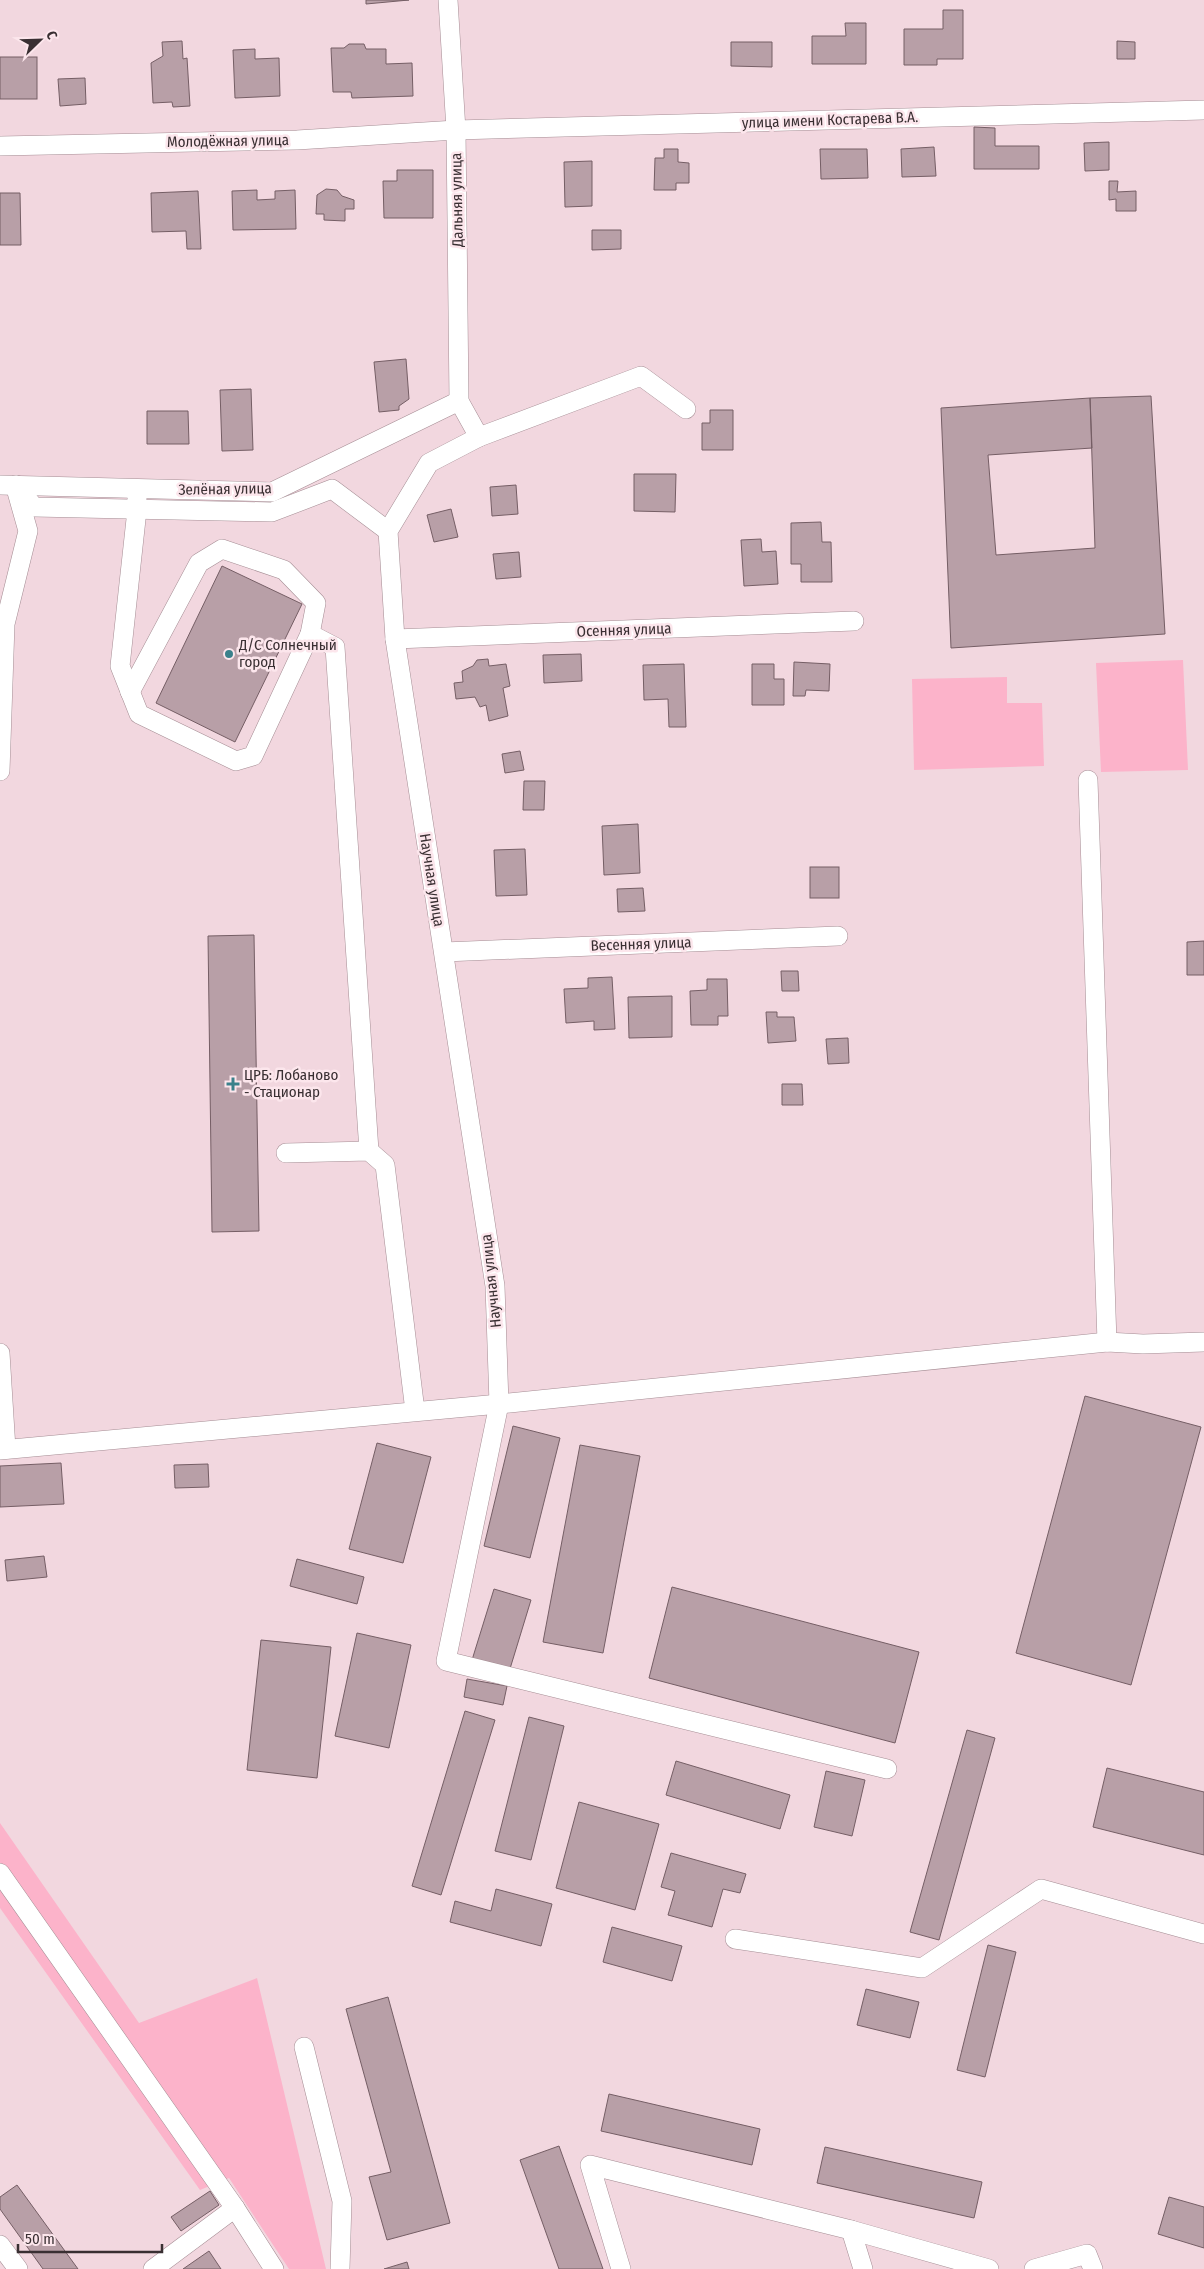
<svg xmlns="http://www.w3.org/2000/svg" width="1204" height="2269" viewBox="0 0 1204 2269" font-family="'Fira Sans Condensed',sans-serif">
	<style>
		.green { fill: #fcb3ca }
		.building { fill: #b89fa7; stroke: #755e65 }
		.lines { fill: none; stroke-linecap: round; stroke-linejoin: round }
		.minor-casing { stroke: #a58d94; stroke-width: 20 }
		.minor { stroke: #fff; stroke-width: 19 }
		.poi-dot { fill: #3a818b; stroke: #fce6ec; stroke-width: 2 }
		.labels { text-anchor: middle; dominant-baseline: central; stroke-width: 5; stroke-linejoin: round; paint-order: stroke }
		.street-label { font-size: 15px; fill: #392f32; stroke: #fce6ec }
		.poi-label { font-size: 15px; fill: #392f32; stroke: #fce6ec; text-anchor: start }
	</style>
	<rect width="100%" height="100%" fill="#f2d7df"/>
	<!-- green -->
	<g class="green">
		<path d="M 1183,660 L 1188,770 L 1101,772 L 1096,663 Z"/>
		<path d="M 1007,677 L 1007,703 L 1042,703 L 1044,766 L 914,770 L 912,679 Z"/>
		<path d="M 0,1823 L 139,2023 L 257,1978 L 326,2269 L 289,2269 L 229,2178 L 200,2190 L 0,1908 Z"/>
	</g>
	<!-- building -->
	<g class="building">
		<path d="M 366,0 L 409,0 L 366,4 Z"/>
		<path d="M 943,10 L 963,10 L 963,59 L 937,59 L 937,65 L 904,65 L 904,29 L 943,29 Z"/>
		<path d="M 845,23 L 866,23 L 866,64 L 812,64 L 812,36 L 846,36 Z"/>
		<path d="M 182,41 L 183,59 L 187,58 L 190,106 L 173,107 L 172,102 L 153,103 L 151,63 L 163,56 L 162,42 Z"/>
		<path d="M 1117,41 L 1135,42 L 1135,59 L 1117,59 Z"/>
		<path d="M 731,42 L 772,42 L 772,67 L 731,66 Z"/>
		<path d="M 349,44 L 364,44 L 366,49 L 386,49 L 386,64 L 412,63 L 413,96 L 352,98 L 351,92 L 333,92 L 331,48 L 344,48 Z"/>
		<path d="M 255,49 L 255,59 L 279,58 L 280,96 L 235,98 L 233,50 Z"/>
		<rect x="0" y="57" width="37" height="42"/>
		<path d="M 85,78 L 86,104 L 60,106 L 58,79 Z"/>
		<path d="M 974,127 L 995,128 L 995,146 L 1039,146 L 1039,169 L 974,169 Z"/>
		<path d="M 1109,142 L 1109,170 L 1085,171 L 1084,143 Z"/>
		<path d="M 934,147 L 936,176 L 902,177 L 901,149 Z"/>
		<path d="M 664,149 L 678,149 L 678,162 L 689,163 L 689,183 L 676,183 L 676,190 L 654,190 L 655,158 L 664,158 Z"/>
		<path d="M 820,149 L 867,149 L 868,178 L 821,179 Z"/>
		<path d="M 592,161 L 592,206 L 565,207 L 564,162 Z"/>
		<path d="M 397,170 L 433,170 L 433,218 L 384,218 L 383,181 L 397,181 Z"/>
		<path d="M 1109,181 L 1118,181 L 1117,192 L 1136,191 L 1136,211 L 1116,211 L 1116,199 L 1109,200 Z"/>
		<path d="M 326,189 L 337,190 L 342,196 L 354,200 L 354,209 L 345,209 L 345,221 L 324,220 L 324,214 L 316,214 L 317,195 Z"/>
		<path d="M 257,190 L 257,200 L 275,199 L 275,191 L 295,190 L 296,229 L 233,230 L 232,191 Z"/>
		<path d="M 198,191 L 201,249 L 187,249 L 186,231 L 152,232 L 151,193 Z"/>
		<path d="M 0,193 L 20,193 L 21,245 L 0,245 Z"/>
		<path d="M 592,230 L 621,230 L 621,249 L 592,250 Z"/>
		<path d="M 406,359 L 409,399 L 399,406 L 399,410 L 379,412 L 374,362 Z"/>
		<path d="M 251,389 L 253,450 L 222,451 L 220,390 Z"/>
		<path d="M 1151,396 L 1165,634 L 951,648 L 941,408 L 1090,398 L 1092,448 L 988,455 L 996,555 L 1095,548 L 1090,398 Z"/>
		<path d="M 710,410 L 733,410 L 733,450 L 702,450 L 702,423 L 710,423 Z"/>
		<path d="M 147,411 L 188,411 L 189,444 L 147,444 Z"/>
		<path d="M 634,474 L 676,474 L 675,512 L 634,511 Z"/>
		<path d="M 516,485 L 518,514 L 492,516 L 490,487 Z"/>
		<path d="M 451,509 L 458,537 L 434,542 L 427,515 Z"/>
		<path d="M 821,522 L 822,542 L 831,542 L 832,582 L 801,582 L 801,564 L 791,564 L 791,523 Z"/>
		<path d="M 761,539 L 762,552 L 776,551 L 778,584 L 744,586 L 741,540 Z"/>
		<path d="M 519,552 L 521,577 L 496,579 L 493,554 Z"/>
		<path d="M 222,566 L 302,604 L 235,742 L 156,703 Z"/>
		<path d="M 581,654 L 582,681 L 544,683 L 543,655 Z"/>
		<path d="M 488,659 L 489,666 L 506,664 L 510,686 L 503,688 L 508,716 L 489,721 L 486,705 L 480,707 L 475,697 L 456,699 L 454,683 L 463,682 L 462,671 L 473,666 L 477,660 Z"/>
		<path d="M 794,662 L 830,664 L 829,691 L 806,690 L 805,696 L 793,696 Z"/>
		<path d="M 684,664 L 686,727 L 669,727 L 668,699 L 644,700 L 643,665 Z"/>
		<path d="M 752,664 L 774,664 L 774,679 L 784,679 L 784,705 L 752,705 Z"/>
		<path d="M 520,751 L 524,770 L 505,773 L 502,754 Z"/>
		<path d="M 524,781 L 545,781 L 544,810 L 523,810 Z"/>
		<path d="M 638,824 L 640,873 L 604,875 L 602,826 Z"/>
		<path d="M 525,849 L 527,895 L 496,896 L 494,850 Z"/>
		<rect x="810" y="867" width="29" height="31"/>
		<path d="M 643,888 L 645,911 L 618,912 L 617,889 Z"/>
		<path d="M 254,935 L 259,1231 L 212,1232 L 208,936 Z"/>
		<path d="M 1204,941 L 1204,975 L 1187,975 L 1187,942 Z"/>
		<path d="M 781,971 L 798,971 L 799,991 L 782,991 Z"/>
		<path d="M 612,977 L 615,1029 L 594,1030 L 594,1021 L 566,1023 L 564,989 L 588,988 L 588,978 Z"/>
		<path d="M 707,979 L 727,979 L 728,1016 L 718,1016 L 718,1025 L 691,1025 L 690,991 L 707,990 Z"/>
		<path d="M 672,996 L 672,1037 L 629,1038 L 628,997 Z"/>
		<path d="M 766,1012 L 777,1012 L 777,1017 L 794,1017 L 796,1041 L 768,1043 Z"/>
		<path d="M 848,1038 L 849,1063 L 828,1064 L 826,1039 Z"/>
		<path d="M 782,1084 L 802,1084 L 803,1105 L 782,1105 Z"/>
		<path d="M 1085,1396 L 1201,1427 L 1131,1685 L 1016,1653 Z"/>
		<path d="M 513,1426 L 560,1438 L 530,1558 L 484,1546 Z"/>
		<path d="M 377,1443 L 431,1457 L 403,1563 L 349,1549 Z"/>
		<path d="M 580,1445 L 640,1456 L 603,1653 L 543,1642 Z"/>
		<path d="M 61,1463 L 64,1504 L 0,1507 L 0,1466 Z"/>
		<path d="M 208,1464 L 209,1487 L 175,1488 L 174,1465 Z"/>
		<path d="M 44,1556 L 47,1577 L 7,1581 L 5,1560 Z"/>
		<path d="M 297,1559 L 364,1577 L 357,1604 L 290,1586 Z"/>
		<path d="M 672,1587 L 919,1652 L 895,1743 L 649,1678 Z"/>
		<path d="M 494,1589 L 531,1600 L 509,1672 L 472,1660 Z"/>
		<path d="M 357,1633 L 411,1645 L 389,1748 L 335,1736 Z"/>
		<path d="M 261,1640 L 331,1647 L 317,1778 L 247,1770 Z"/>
		<path d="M 467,1679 L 507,1686 L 503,1705 L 464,1697 Z"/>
		<path d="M 465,1711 L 495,1720 L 441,1895 L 412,1886 Z"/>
		<path d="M 529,1717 L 564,1726 L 531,1860 L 495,1851 Z"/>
		<path d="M 967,1730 L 995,1738 L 939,1940 L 910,1932 Z"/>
		<path d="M 676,1761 L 790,1795 L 780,1829 L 666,1795 Z"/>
		<path d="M 1107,1768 L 1204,1792 L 1204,1855 L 1093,1827 Z"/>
		<path d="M 826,1771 L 865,1780 L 852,1836 L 814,1827 Z"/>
		<path d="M 579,1802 L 659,1824 L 635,1910 L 556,1888 Z"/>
		<path d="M 671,1853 L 746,1874 L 740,1893 L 723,1889 L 712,1927 L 668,1915 L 675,1891 L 661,1887 Z"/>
		<path d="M 496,1889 L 552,1904 L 541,1946 L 450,1922 L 455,1901 L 491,1911 Z"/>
		<path d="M 612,1927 L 682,1946 L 672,1981 L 603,1962 Z"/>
		<path d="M 988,1945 L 1016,1952 L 985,2077 L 957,2070 Z"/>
		<path d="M 866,1989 L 919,2002 L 910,2038 L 857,2025 Z"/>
		<path d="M 388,1997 L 450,2223 L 387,2240 L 369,2177 L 391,2172 L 346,2009 Z"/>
		<path d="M 609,2094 L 760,2129 L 752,2165 L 601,2131 Z"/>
		<path d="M 559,2146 L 603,2269 L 559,2269 L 520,2160 Z"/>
		<path d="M 825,2147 L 982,2182 L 974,2218 L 817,2183 Z"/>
		<path d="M 17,2185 L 78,2269 L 43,2269 L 0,2209 L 0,2197 Z"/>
		<path d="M 210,2191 L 219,2205 L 181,2231 L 171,2217 Z"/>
		<path d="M 1169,2197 L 1204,2207 L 1204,2248 L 1158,2234 Z"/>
		<path d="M 209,2251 L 221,2269 L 183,2269 Z"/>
		<path d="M 407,2262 L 409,2269 L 384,2269 Z"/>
	</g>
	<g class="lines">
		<defs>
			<g id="minor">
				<path d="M 448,0 L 456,130 L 459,401 L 479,437 L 429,463 L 388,531 L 395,639 L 495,1286 L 499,1404 L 446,1661 L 887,1769"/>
				<path d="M 0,146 L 297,140 L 456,130 L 1204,110"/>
				<path d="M 479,437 L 641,376 L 686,409"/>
				<path d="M 0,485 L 272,492 L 459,401"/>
				<path d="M 16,485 L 34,507 L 272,512 L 332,489 L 388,531"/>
				<path d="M 137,489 L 137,510 L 120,666 L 139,714 L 236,761 L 253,756 L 310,634 L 335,647 L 369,1151"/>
				<path d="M 395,639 L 854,621"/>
				<path d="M 130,692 L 199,563 L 222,549 L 284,570 L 316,603 L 310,634"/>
				<path d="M 0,771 L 5,624 L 28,531 L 17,492"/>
				<path d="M 1088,780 L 1107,1342"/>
				<path d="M 444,952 L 838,936"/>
				<path d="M 286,1153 L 369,1151 L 385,1165 L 415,1411"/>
				<path d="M 0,1353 L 6,1449"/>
				<path d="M 0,1450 L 499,1404 L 1107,1342 L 1143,1344 L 1204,1342"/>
				<path d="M 0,1873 L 235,2208"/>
				<path d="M 735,1939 L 922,1968 L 1041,1889 L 1204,1934"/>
				<path d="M 304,2047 L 342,2201 L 340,2269"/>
				<path d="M 851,2230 L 863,2269"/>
				<path d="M 0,2245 L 18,2269"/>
				<path d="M 153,2269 L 235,2208 L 274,2269"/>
				<path d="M 621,2269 L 590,2165 L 851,2230 L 989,2269"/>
				<path d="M 1034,2269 L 1087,2254 L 1093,2269"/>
			</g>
		</defs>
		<!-- minor casing -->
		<use href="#minor" class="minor-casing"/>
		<!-- minor -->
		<use href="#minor" class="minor"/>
	</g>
	<!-- markers -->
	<g class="poi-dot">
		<circle cx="229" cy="654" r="5"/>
		<path d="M230.5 1076.5h5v5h5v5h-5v5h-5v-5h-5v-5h5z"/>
	</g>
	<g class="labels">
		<!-- street labels -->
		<g class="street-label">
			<text transform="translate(830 120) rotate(-2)">улица имени Костарева В.А.</text>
			<text transform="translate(228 141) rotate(-1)">Молодёжная улица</text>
			<text transform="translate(457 200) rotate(-91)">Дальняя улица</text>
			<text transform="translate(225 489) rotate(-1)">Зелёная улица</text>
			<text transform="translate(624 630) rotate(-2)">Осенняя улица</text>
			<text transform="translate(432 880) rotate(81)">Научная улица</text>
			<text transform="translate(641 944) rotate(-2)">Весенняя улица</text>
			<text transform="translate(491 1281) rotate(-96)">Научная улица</text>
		</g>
		<!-- poi labels -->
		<g class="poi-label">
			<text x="239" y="645">Д/С Солнечный<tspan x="239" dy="17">город</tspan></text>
			<text x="244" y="1075">ЦРБ: Лобаново<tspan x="244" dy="17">- Стационар</tspan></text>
		</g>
	</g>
	<!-- north arrow -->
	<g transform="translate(40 40) rotate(67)" stroke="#fce6ec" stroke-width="4" paint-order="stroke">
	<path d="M0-4L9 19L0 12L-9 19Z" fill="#392f32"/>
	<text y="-8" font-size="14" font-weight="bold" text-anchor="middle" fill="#392f32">С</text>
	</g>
	<!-- scale -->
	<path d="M18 2244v8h144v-8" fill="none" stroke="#392f32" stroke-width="2.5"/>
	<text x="25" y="2244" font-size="15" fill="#392f32" stroke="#fce6ec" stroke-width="4" paint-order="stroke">50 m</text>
</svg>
